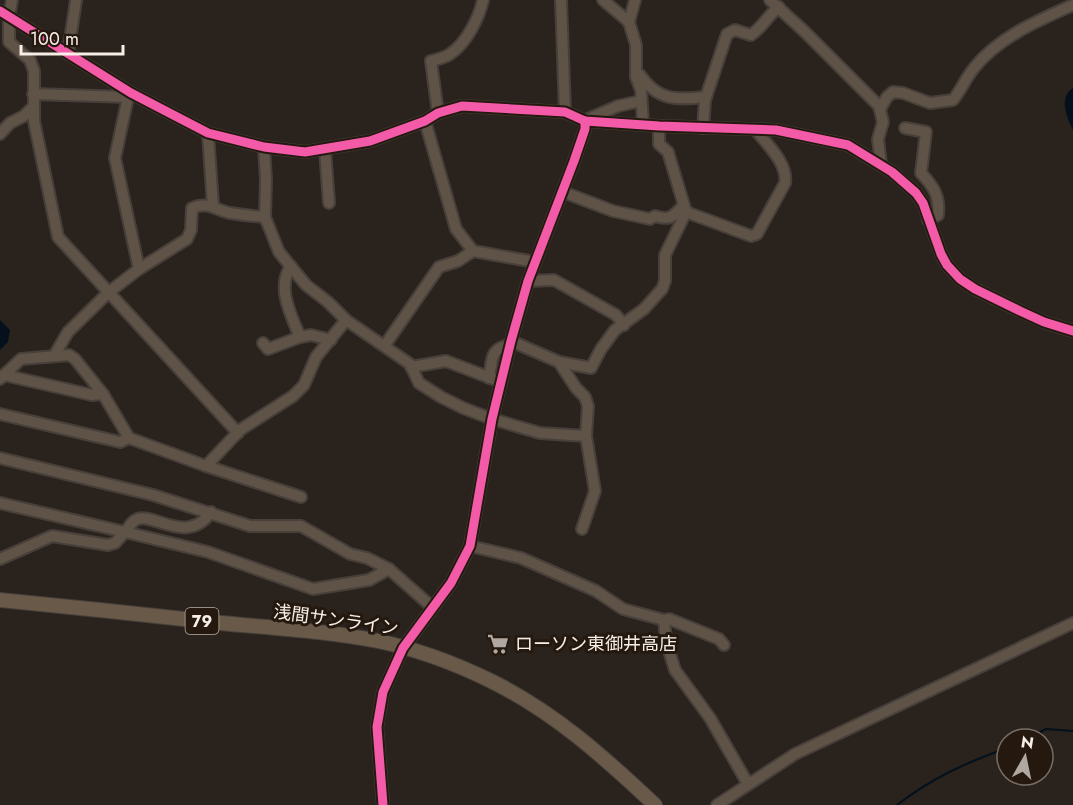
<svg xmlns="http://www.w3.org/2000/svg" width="1073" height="805" viewBox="0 0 1073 805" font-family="Jost,'Noto Sans JP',sans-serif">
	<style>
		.water { fill: #04101c }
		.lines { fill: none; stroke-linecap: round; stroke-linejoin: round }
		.stream { stroke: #04101c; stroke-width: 2 }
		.minor-casing { stroke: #463f3a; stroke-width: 14 }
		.major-casing { stroke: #463f3a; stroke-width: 16 }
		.minor { stroke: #5f5247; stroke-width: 10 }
		.major { stroke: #695949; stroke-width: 14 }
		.cycleway-casing { stroke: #25190f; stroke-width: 13 }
		.cycleway { stroke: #f35aa7; stroke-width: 9 }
		.labels { text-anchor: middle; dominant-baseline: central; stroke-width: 6; stroke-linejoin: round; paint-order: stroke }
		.shield { fill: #25190f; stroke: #b8aea6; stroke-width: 1.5 }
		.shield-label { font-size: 16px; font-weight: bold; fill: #f7eee7 }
		.street-label { font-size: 18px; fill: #f7eee7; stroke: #25190f }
		.poi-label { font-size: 18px; fill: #f7eee7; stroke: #25190f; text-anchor: start }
	</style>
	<rect width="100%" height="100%" fill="#2a231d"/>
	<!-- water -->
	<g class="water">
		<path d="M 1073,88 L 1073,130 C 1067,118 1058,97 1073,88 Z"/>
		<path d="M 0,320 L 10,330 L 8,342 L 0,350 Z"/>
	</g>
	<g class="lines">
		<!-- stream -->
		<g class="stream">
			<path d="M 1027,739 L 1046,729 L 1073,731"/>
			<path d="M 897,805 C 932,778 965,763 1007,748"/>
		</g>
		<defs>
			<g id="minor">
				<path d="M 12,0 L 9,16 L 9,42 L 30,60 L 34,71 L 34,121 L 58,237 L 238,433"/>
				<path d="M 561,0 L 565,112"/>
				<path d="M 603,0 L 629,22"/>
				<path d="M 635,0 L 629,22 L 636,45 L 636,77 L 641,90 L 643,124"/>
				<path d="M 770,0 L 805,32 L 879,106 L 883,122 L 878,139 L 881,165"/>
				<path d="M 0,11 L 131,93 L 208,133 L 264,147 L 305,152 L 370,141 L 425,121 L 438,113 L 462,106 L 565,112 L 585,121 L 659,126 L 776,130 L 848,145 L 892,172 L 916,193 L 923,203 L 941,254 L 947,265 L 960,279 L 975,289 L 1020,311 L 1044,322 L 1073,331"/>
				<path d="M 68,54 L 76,0"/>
				<path d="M 640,75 C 658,101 676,100 706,97"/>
				<path d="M 131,93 L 128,97 L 115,158 L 139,269"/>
				<path d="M 33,94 L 128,97"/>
				<path d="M 880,109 L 887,97 L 893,92 L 903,93 L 930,103 L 953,100 C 961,90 966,78 974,68 C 999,37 1037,21 1073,5"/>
				<path d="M 438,113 L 431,61 C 437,59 445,58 450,54 C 466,44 479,18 483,0"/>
				<path d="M 588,119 L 618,106 L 641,101"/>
				<path d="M 425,121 L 456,229 L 473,251 L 535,262"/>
				<path d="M 703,128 L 705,100 L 727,34 L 735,30 L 751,35 C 763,27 768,15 779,7"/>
				<path d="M 905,128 L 926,132 L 921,173 C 934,187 940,196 938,215 L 928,220"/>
				<path d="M 208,133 L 213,206"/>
				<path d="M 0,134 L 10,123 L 24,116 L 33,107"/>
				<path d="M 264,147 L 266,180 L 265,217 L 279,252 L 306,285 L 328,302 L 346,320 L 410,364 L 419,383 L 441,397 L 463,408 L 492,419 L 540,433 L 586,436"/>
				<path d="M 325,150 L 329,203"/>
				<path d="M 563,192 L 613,211 L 650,219 L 655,216 C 671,221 673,216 684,205"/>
				<path d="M 686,212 L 751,236 L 757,234 L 785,183 C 788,163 767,145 756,130"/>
				<path d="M 291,266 C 276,287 291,315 300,337"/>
				<path d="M 528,281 L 554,280 L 616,315 L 624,325"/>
				<path d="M 511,341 L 559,362 L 591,368 L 601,349 L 615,330 L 644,309 L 662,289 L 665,281 L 665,255 L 686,212 L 668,152 L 659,144 L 659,126"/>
				<path d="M 263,343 L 268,349 L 300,337 L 311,335 L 331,340"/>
				<path d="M 385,345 L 439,267 L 458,261 L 473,251"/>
				<path d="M 54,356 L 68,332 L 109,292 L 139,269 L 187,239 L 191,230 L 192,208 C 207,201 216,210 230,213 C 242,215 254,216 265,217"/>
				<path d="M 559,362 L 576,388 L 585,397 L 588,406 L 586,436 L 595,491 L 582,529"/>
				<path d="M 411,367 L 446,361 L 501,382"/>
				<path d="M 4,375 L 92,395 L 103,394"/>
				<path d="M 489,378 C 493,359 489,349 510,345"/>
				<path d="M 0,379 L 21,359 L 69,355 L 75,359 L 103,394 L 129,438 L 206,466 L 301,497"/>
				<path d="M 0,414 L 120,442 L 129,438"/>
				<path d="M 0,458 L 153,495 L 250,526 L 301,526 L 350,554 L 367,558 L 389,569 L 432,607"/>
				<path d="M 206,466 L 240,430 L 293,396 L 304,385 L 316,357 L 346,320"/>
				<path d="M 0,503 L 125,532 C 128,529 131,523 134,521 C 150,508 186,548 211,512"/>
				<path d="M 470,546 L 521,558 L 596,591 L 623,609 L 664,620 L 669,619 L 719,639 L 724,645"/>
				<path d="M 0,559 L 52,536 L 108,545 L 115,543 L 125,532 L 208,552 L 313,589 L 369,580 L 389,569"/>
				<path d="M 664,620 L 666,641 L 675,670 L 710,718 L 748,784"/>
				<path d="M 383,805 L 377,727 L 383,692 L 403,648 L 451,583 L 470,546 L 492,419 L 511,341 L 528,281 L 574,161 L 585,129 L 585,121"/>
				<path d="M 717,805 L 795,754 L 1073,623"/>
			</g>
			<path id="major" d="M 0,600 C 74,607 147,615 221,623 C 273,628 327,631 378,641 C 416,649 454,663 489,680 C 553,711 604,757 655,805"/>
		</defs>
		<!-- minor casing -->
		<use href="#minor" class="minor-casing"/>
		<!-- major casing -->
		<use href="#major" class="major-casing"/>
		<!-- minor -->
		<use href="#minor" class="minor"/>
		<!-- major -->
		<use href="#major" class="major"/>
		<defs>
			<g id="cycleway">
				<path d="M 0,11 L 131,93 L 208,133 L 264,147 L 305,152 L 370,141 L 425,121 L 438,113 L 462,106 L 565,112 L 585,121 L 659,126 L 776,130 L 848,145 L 892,172 L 916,193 L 923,203 L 941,254 L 947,265 L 960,279 L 975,289 L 1020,311 L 1044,322 L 1073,331"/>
				<path d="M 383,805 L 377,727 L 383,692 L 403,648 L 451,583 L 470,546 L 492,419 L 511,341 L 528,281 L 574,161 L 585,129 L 585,121"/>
			</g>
		</defs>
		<!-- cycleway casing -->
		<use href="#cycleway" class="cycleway-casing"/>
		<!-- cycleway -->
		<use href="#cycleway" class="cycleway"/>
	</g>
	<!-- icons -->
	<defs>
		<symbol id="supermarket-bare" viewBox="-9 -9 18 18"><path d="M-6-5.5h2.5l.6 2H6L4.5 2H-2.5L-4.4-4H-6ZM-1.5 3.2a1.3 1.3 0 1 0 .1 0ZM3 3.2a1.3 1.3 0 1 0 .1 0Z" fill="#afa7a0" stroke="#25190f" stroke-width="2.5" paint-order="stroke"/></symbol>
	</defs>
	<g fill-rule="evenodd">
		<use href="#supermarket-bare" x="483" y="629" width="30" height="30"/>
	</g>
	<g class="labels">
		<!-- shield labels -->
		<rect class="shield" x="185.5" y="608" width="33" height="26" rx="4.5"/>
		<g class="shield-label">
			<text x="202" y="621">79</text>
		</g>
		<!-- street labels -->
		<g class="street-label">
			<text transform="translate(336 620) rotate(8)">浅間サンライン</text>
		</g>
		<!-- poi labels -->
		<g class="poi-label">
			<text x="515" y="644">ローソン東御井高店</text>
		</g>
	</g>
	<!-- north arrow -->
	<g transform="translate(1025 757) rotate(9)"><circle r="28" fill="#25190f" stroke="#796e65" stroke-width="1.5"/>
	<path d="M0-4.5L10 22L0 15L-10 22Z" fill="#afa7a0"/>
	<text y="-9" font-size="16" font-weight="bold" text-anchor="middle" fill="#f7eee7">N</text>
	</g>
	<!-- scale -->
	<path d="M21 45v9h102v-9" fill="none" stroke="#f7eee7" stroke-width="3"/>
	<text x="30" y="45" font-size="18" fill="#f7eee7" stroke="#25190f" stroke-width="4.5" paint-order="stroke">100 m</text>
</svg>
